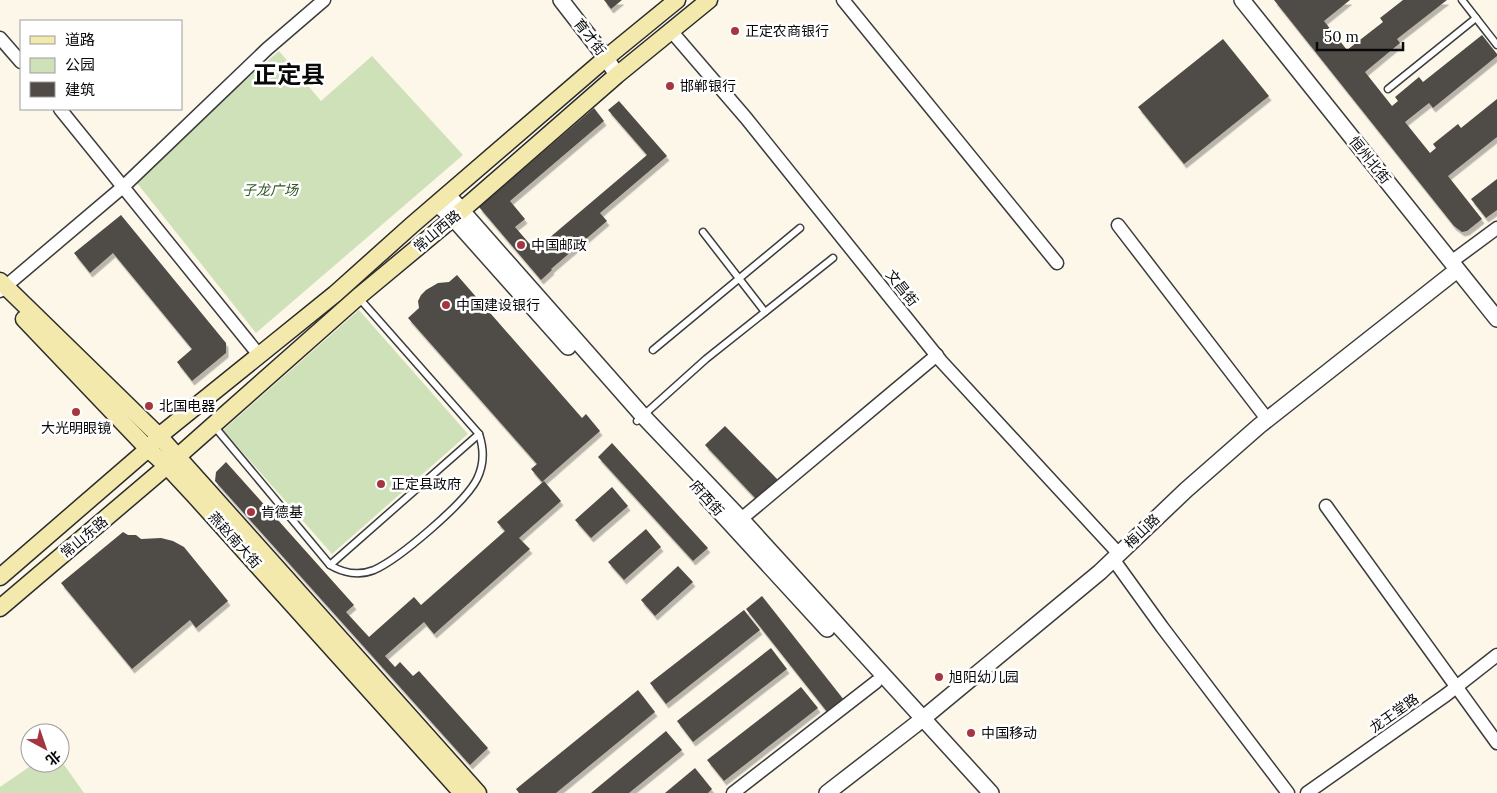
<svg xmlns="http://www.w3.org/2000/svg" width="1497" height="793" viewBox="0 0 1497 793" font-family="Lora,'Noto Sans SC',serif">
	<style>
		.green { fill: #cfe1b8 }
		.building { fill: #504b47; filter: url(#shadow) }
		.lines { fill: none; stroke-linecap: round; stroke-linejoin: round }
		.service-casing { stroke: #3c3c3c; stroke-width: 9 }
		.minor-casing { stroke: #3c3c3c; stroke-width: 15 }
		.tertiary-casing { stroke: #3c3c3c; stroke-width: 18 }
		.secondary-casing { stroke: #2b2b2b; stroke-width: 19 }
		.service { stroke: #fff; stroke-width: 6 }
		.minor { stroke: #fff; stroke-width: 12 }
		.tertiary { stroke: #fff; stroke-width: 15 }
		.secondary { stroke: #f4e9ac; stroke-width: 16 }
		.poi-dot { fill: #a5363f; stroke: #fff; stroke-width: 2 }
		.labels { text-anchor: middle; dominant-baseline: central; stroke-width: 5; stroke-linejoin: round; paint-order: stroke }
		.poi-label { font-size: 14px; fill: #090909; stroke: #fff; text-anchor: start }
		.street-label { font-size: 14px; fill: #090909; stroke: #fff }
		.park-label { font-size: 14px; font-style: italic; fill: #305724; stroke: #fff }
		.town-label { font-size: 24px; font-weight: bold; fill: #090909; stroke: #fff }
	</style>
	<defs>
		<filter id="shadow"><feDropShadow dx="2.5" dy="4.5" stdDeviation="0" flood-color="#0004"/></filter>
	</defs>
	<rect width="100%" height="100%" fill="#fcf7e9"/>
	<!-- green -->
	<g class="green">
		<path d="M 279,51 L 321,101 L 372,56 L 463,155 L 256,333 L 133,178 Z"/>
		<path d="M 359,310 L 468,434 L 332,554 L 223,430 Z"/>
		<path d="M 60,759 L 84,793 L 0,793 L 0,787 L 35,763 L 60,763 Z"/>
	</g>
	<!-- building -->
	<g class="building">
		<path d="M 604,0 L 622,0 L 611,9 Z"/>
		<path d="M 1274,0 L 1350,0 L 1324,21 L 1347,50 L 1383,22 L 1380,18 L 1403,0 L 1447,0 L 1397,39 L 1400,43 L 1365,72 L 1392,106 L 1398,101 L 1395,97 L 1419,77 L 1423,82 L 1482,35 L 1497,54 L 1497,56 L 1433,108 L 1429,103 L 1405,122 L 1430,153 L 1436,148 L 1433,144 L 1458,124 L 1461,128 L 1497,99 L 1497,137 L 1448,176 L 1482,219 L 1467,231 L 1462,232 L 1454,226 Z"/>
		<path d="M 1223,39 L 1269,96 L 1184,164 L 1138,107 Z"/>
		<path d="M 619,101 L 667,156 L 600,213 L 607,221 L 551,269 L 552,270 L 541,280 L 479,207 L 594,108 L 604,121 L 510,201 L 525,219 L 515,227 L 535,250 L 647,155 L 608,110 Z"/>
		<path d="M 1497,179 L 1497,210 L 1486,218 L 1471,199 Z"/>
		<path d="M 121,215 L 226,343 L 226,353 L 192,381 L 177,362 L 192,349 L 113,253 L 90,273 L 74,253 Z"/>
		<path d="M 457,275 L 582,418 L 586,414 L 600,431 L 542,482 L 531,469 L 537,464 L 408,318 L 419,308 L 418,301 L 421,295 L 426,290 L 438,283 L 449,282 Z"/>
		<path d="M 725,426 L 779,481 L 758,501 L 705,445 Z"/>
		<path d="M 612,443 L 708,548 L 693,561 L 598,457 Z"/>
		<path d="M 226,462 L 354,605 L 346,612 L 369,637 L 414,597 L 421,605 L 505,531 L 497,522 L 544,481 L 561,501 L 519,538 L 530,549 L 434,634 L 424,622 L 385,656 L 395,667 L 400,662 L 413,676 L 419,671 L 488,748 L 470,765 L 215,481 L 216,472 Z"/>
		<path d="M 612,487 L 628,506 L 591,538 L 575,520 Z"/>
		<path d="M 646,529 L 661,547 L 624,580 L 608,562 Z"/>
		<path d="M 123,532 L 128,535 L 136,535 L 141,539 L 161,538 L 173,541 L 184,547 L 228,601 L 196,628 L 190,620 L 132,669 L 61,583 Z"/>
		<path d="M 678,566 L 693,582 L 655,616 L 641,600 Z"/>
		<path d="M 762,596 L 844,700 L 828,713 L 746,609 Z"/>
		<path d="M 744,610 L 760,630 L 666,704 L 650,683 Z"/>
		<path d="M 771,648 L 787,669 L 693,742 L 677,721 Z"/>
		<path d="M 801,687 L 818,708 L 724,781 L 707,760 Z"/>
		<path d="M 638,690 L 655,712 L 556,793 L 519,793 L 516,789 Z"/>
		<path d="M 666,731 L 682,750 L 629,793 L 591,793 Z"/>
		<path d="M 695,768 L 712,789 L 708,793 L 665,793 Z"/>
	</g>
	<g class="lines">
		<defs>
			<g id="service">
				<path d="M 1462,0 L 1497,45"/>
				<path d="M 1388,89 L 1476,18"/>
				<path d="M 703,232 L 765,312"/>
				<path d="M 653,350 L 800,228"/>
				<path d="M 637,421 L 706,359 L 833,258"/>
				<path d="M 214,426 L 330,565 L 479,434 L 359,298"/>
				<path d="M 330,565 C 343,573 359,576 374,570 C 399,559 465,503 477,479 C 484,465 484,449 479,434"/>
			</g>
			<g id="minor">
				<path d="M 843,0 L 1057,263"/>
				<path d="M 672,32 L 746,118 L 941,361 L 1119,554"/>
				<path d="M 0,38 L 21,62"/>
				<path d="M 60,109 L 259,355"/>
				<path d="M 1118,225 L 1267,419"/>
				<path d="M 1451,262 L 1497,228"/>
				<path d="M 0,291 L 124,186 L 267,49 L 324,0"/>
				<path d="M 1326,506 L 1497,743"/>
				<path d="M 734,525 L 937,355"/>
				<path d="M 1113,559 L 1162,627 L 1288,793"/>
				<path d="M 733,793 L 876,682"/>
				<path d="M 1307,793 L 1446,695 L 1497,655"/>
			</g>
			<g id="tertiary">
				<path d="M 561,0 L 606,58 L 617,75"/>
				<path d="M 1242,0 L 1497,319"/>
				<path d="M 448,195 L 643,416 L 741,519 L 991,793"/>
				<path d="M 437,204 L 453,218 L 568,347"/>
				<path d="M 707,498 L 827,629"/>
				<path d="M 827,793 L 915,725 L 1100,572 L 1186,490 L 1259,426 L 1457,270"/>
			</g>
			<g id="secondary">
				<path d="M 0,281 L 159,436 L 478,793"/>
				<path d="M 24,319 L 148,449 L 167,466 L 194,495 L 462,793"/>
				<path d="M 0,577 L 148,449 L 159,436 L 335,294 L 412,225 L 606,58 L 677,0"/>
				<path d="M 0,608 L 167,466 L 358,297 L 453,218 L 617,75 L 709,0"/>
			</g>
		</defs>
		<!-- service casing -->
		<use href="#service" class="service-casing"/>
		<!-- minor casing -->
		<use href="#minor" class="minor-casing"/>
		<!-- tertiary casing -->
		<use href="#tertiary" class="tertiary-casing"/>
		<!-- secondary casing -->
		<use href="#secondary" class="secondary-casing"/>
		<!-- service -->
		<use href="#service" class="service"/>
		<!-- minor -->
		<use href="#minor" class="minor"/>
		<!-- tertiary -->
		<use href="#tertiary" class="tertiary"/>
		<!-- secondary -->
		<use href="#secondary" class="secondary"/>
	</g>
	<!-- markers -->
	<g class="poi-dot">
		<circle cx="735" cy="31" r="5"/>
		<circle cx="670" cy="86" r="5"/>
		<circle cx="521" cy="245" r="5"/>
		<circle cx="446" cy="305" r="5"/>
		<circle cx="149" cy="406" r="5"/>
		<circle cx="76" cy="412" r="5"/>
		<circle cx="381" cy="484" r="5"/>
		<circle cx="251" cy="512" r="5"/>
		<circle cx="939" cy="677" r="5"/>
		<circle cx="971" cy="733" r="5"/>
	</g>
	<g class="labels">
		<!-- poi labels -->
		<g class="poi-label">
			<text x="745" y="31">正定农商银行</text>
			<text x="680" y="86">邯郸银行</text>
			<text x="531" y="245">中国邮政</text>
			<text x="456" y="305">中国建设银行</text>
			<text x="159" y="406">北国电器</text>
			<text x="76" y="428" text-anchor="middle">大光明眼镜</text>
			<text x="391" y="484">正定县政府</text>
			<text x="261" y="512">肯德基</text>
			<text x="949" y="677">旭阳幼儿园</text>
			<text x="981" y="733">中国移动</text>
		</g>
		<!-- street labels -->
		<g class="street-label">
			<text transform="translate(590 37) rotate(52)">育才街</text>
			<text transform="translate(1370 160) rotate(51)">恒州北街</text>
			<text transform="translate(437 231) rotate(-40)">常山西路</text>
			<text transform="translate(902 288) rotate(51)">文昌街</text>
			<text transform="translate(707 498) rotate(48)">府西街</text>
			<text transform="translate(1142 531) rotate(-44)">梅山路</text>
			<text transform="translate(84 537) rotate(-40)">常山东路</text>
			<text transform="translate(235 540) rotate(48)">燕赵南大街</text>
			<text transform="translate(1394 713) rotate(-35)">龙王堂路</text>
		</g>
		<!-- park labels -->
		<g class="park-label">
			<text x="270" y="190">子龙广场</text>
		</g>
		<!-- town labels -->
		<g class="town-label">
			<text x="289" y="74">正定县</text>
		</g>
	</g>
	<!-- legend -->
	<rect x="20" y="20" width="162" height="90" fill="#ffffff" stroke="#9d9d9d"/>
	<rect x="30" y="36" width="25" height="8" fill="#f4e9ac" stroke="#9d9d9d"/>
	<text x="65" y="45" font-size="15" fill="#090909">道路</text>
	<rect x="30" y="58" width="25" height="15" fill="#cfe1b8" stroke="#9d9d9d"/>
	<text x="65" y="70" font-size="15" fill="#090909">公园</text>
	<rect x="30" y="82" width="25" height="15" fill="#504b47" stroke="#9d9d9d"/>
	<text x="65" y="95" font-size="15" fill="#090909">建筑</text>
	<!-- north arrow -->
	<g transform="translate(45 748) rotate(140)"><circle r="24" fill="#ffffff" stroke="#9d9d9d"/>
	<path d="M0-4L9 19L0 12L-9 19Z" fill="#a5363f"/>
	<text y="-8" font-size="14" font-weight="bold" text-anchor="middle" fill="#090909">北</text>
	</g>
	<!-- scale -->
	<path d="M1317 42v8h86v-8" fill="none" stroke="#090909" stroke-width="2.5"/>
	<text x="1324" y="42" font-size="15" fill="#090909" stroke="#ffffff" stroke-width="4" paint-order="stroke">50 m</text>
</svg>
